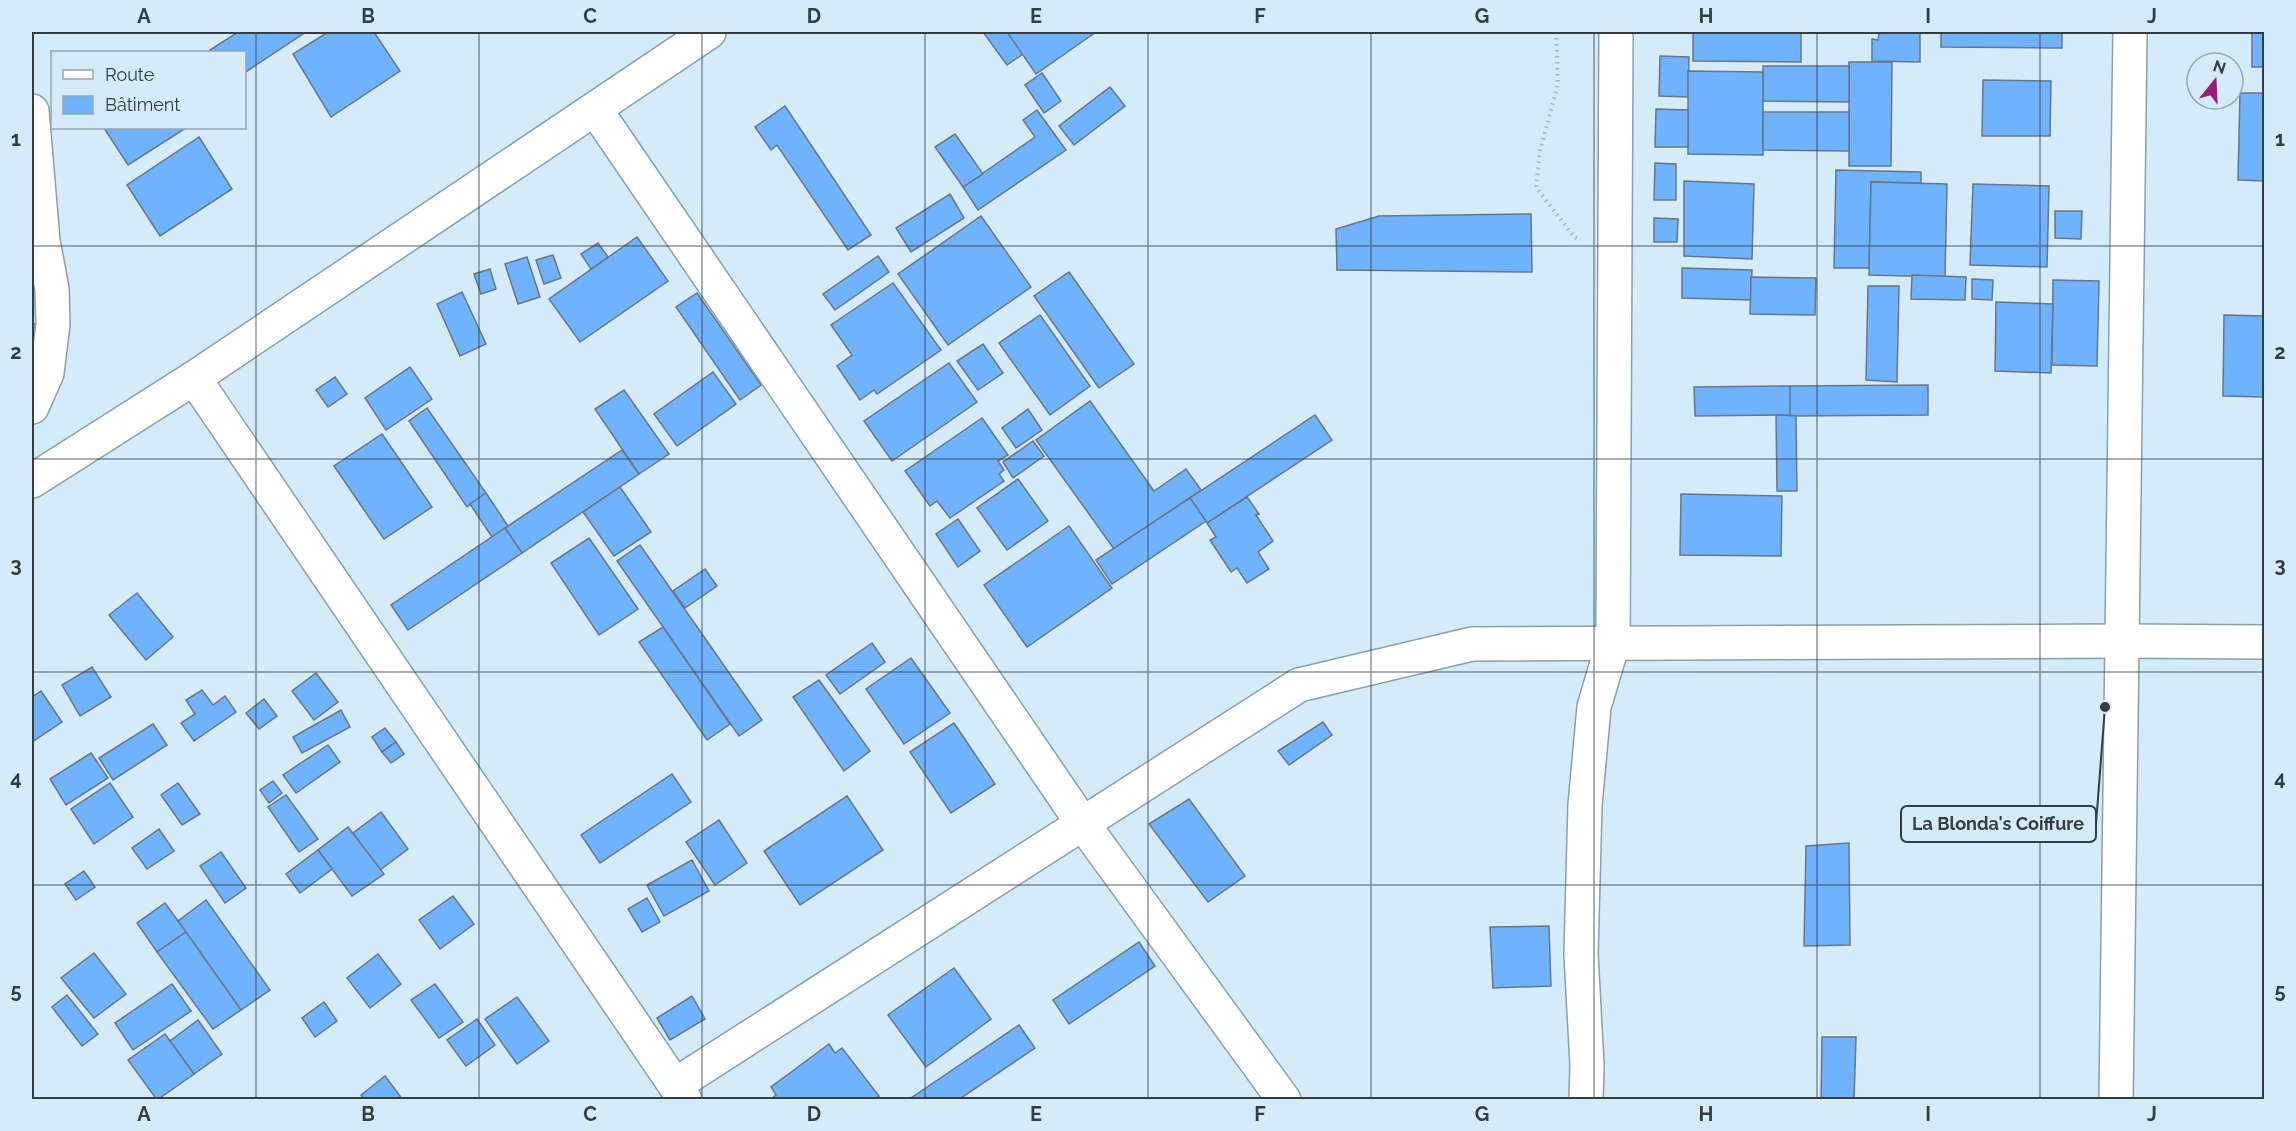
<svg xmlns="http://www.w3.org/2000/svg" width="2296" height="1131" viewBox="0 0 2296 1131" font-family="Raleway,sans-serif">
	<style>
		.building { fill: #6fb2fe; stroke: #687687; stroke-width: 1.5 }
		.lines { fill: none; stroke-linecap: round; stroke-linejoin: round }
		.minor-casing { stroke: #899fac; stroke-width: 36 }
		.tertiary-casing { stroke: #899fac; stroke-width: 36 }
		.path { stroke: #a1b5bf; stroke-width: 4; stroke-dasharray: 1.5 4.5; stroke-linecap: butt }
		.minor { stroke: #fff; stroke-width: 33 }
		.tertiary { stroke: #fff; stroke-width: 33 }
		.grid { fill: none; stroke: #343d42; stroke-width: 1.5; stroke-opacity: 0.55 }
		.leader { fill: none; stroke: #343d42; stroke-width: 2 }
		.callout-dot { fill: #343d42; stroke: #d4ecf9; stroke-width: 2 }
		.callout { fill: #d4ecf9; stroke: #343d42; stroke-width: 2 }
		.callout-label { font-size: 18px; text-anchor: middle; font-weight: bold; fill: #343d42 }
		.neatline { fill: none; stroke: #343d42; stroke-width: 2 }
		.grid-label { font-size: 20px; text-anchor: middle; font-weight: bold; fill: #343d42 }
	</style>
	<rect width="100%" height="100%" fill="#d4ecf9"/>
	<!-- building -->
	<g class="building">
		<path d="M 238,32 L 306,32 L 244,73 L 244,52 L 207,52 Z"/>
		<path d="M 328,32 L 374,32 L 400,71 L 331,117 L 293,54 Z"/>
		<path d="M 983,32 L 1007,32 L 1023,54 L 1007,65 Z"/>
		<path d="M 1007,32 L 1096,32 L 1036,74 Z"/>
		<path d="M 1693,32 L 1801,32 L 1801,62 L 1693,61 Z"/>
		<path d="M 1872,32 L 1920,32 L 1920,62 L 1872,61 L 1872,39 L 1878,40 L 1879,33 Z"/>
		<path d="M 1941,32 L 2062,32 L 2062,48 L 1941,47 Z"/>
		<rect x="2252" y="32" width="12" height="35"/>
		<path d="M 1660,56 L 1689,57 L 1688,97 L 1659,96 Z"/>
		<path d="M 1849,62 L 1892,62 L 1891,166 L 1849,166 Z"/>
		<path d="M 1763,66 L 1849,66 L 1849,102 L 1763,101 Z"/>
		<path d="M 1688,71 L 1763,72 L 1763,155 L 1688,154 Z"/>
		<path d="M 1042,73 L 1061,101 L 1044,113 L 1025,85 Z"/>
		<path d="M 1983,80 L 2051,81 L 2050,136 L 1982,136 Z"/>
		<path d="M 1110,87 L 1125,106 L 1074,145 L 1059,126 Z"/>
		<path d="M 2240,93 L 2264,93 L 2264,181 L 2238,180 Z"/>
		<path d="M 785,106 L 871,235 L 848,250 L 777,145 L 771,150 L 755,127 Z"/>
		<path d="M 1656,109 L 1688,110 L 1688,147 L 1655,147 Z"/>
		<path d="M 1037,110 L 1066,150 L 978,210 L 963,187 L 1035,137 L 1023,120 Z"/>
		<path d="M 1763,112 L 1849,112 L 1849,151 L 1763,150 Z"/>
		<path d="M 104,128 L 186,128 L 128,165 Z"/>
		<path d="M 955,134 L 983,174 L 963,187 L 935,147 Z"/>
		<path d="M 199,137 L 232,189 L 160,236 L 127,185 Z"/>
		<path d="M 1655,163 L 1676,164 L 1676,200 L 1654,200 Z"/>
		<path d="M 1836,170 L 1921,172 L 1921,183 L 1871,182 L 1869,268 L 1834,268 Z"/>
		<path d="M 1684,181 L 1754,184 L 1752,259 L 1684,256 Z"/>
		<path d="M 1871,182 L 1947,184 L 1945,277 L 1869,275 Z"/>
		<path d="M 1973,184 L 2049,186 L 2047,267 L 1970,265 Z"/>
		<path d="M 950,194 L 964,218 L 911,252 L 896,228 Z"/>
		<path d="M 2055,211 L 2082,211 L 2081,239 L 2055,238 Z"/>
		<path d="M 1531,214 L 1532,272 L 1337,270 L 1336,229 L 1379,216 Z"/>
		<path d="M 981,216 L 1031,287 L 948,345 L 898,274 Z"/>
		<path d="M 1654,218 L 1678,219 L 1677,242 L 1654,242 Z"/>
		<path d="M 637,237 L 668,281 L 580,342 L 549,299 Z"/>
		<path d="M 598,243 L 608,257 L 591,269 L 581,254 Z"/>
		<path d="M 553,255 L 561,278 L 544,284 L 536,260 Z"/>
		<path d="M 878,256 L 889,272 L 835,310 L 823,294 Z"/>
		<path d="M 527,257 L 540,297 L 518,304 L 505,264 Z"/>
		<path d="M 1682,268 L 1752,270 L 1751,300 L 1682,298 Z"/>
		<path d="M 490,269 L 496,289 L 481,294 L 474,274 Z"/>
		<path d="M 1069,272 L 1134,364 L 1099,388 L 1034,296 Z"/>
		<path d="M 1912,275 L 1966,277 L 1965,300 L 1911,299 Z"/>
		<path d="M 1751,277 L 1816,278 L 1815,315 L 1750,314 Z"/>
		<path d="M 1972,279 L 1993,280 L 1992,300 L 1972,299 Z"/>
		<path d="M 2053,280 L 2099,281 L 2097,366 L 2052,365 Z"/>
		<path d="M 893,283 L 941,350 L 877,394 L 874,390 L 860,400 L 837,366 L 852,355 L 831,325 Z"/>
		<path d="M 1868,286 L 1899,286 L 1897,382 L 1866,380 Z"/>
		<path d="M 462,292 L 486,344 L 460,356 L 437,304 Z"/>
		<path d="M 697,293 L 761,385 L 740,400 L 676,307 Z"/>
		<path d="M 1996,302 L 2053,304 L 2051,373 L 1995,371 Z"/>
		<path d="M 1040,315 L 1090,386 L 1050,415 L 999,343 Z"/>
		<path d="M 2224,315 L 2264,316 L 2264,397 L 2223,396 Z"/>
		<path d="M 47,323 L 48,344 L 32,344 L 32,324 Z"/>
		<path d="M 983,344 L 1003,373 L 978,390 L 957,361 Z"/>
		<path d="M 949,363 L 977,402 L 892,461 L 864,421 Z"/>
		<path d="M 410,367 L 432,399 L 386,430 L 365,398 Z"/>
		<path d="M 713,372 L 736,404 L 677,446 L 654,414 Z"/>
		<path d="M 335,377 L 347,394 L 328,407 L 316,390 Z"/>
		<path d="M 1928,385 L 1928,415 L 1789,416 L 1790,386 Z"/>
		<path d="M 1790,386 L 1790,415 L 1695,416 L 1694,387 Z"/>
		<path d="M 624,390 L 669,454 L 639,474 L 595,409 Z"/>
		<path d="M 1090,401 L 1154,491 L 1186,469 L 1201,490 L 1114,549 L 1036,440 Z"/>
		<path d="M 427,408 L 486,493 L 467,507 L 409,421 Z"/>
		<path d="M 1028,409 L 1042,430 L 1016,448 L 1002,428 Z"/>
		<path d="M 1315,415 L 1332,440 L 1207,523 L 1190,498 Z"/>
		<path d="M 1776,415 L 1796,416 L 1797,491 L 1777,491 Z"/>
		<path d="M 982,418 L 1008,455 L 998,461 L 1004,470 L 999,474 L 1004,481 L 950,518 L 937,501 L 930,506 L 905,471 Z"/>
		<path d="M 382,434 L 432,507 L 384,539 L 334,466 Z"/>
		<path d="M 1033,441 L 1044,456 L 1013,478 L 1003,462 Z"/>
		<path d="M 622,450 L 639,474 L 522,553 L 505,528 Z"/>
		<path d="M 1018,479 L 1048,521 L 1007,550 L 977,508 Z"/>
		<path d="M 620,487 L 651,532 L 614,556 L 583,512 Z"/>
		<path d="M 486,493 L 508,526 L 492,537 L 470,504 Z"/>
		<path d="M 1681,494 L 1782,496 L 1781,556 L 1680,555 Z"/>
		<path d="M 1247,497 L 1259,514 L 1256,515 L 1273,541 L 1258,552 L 1269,569 L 1247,583 L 1237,568 L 1231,572 L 1210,540 L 1216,537 L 1207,523 Z"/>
		<path d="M 1190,498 L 1206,521 L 1112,584 L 1096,560 Z"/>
		<path d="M 958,519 L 980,551 L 958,567 L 936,534 Z"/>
		<path d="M 1069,526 L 1112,588 L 1027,647 L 984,585 Z"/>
		<path d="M 505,528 L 522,553 L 408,630 L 391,605 Z"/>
		<path d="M 589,538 L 638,609 L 599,635 L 551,563 Z"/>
		<path d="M 640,545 L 762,720 L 739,736 L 617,561 Z"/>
		<path d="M 705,569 L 717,586 L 685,608 L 673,591 Z"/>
		<path d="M 137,593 L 173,637 L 146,660 L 109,615 Z"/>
		<path d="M 663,627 L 730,724 L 707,740 L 639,642 Z"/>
		<path d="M 872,643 L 885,662 L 840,694 L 826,675 Z"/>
		<path d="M 911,658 L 950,713 L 904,744 L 866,689 Z"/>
		<path d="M 92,667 L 111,697 L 80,716 L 62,685 Z"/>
		<path d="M 316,673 L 338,702 L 314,720 L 292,691 Z"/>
		<path d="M 819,680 L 870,751 L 844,771 L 793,697 Z"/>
		<path d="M 202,690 L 213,705 L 225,696 L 236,712 L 194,741 L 181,723 L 195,714 L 186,700 Z"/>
		<path d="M 41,691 L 62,722 L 32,742 L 32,697 Z"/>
		<path d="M 264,699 L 277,716 L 259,729 L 246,713 Z"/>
		<path d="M 341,710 L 350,727 L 302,753 L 293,737 Z"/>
		<path d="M 1323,722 L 1332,735 L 1289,765 L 1278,751 Z"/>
		<path d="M 954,723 L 995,784 L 951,813 L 910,752 Z"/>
		<path d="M 153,724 L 167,745 L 113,780 L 99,758 Z"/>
		<path d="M 385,728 L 396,742 L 382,752 L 372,737 Z"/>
		<path d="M 396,742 L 404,754 L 391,763 L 382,752 Z"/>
		<path d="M 328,745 L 340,762 L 296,793 L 283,775 Z"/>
		<path d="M 91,753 L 108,778 L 66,805 L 50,779 Z"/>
		<path d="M 672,774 L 691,802 L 600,863 L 581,835 Z"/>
		<path d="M 273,781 L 282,793 L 269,803 L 260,790 Z"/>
		<path d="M 110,783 L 133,817 L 94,844 L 71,809 Z"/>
		<path d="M 178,783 L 200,814 L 182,825 L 161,795 Z"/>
		<path d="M 286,795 L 318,839 L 299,852 L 268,807 Z"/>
		<path d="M 847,796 L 883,850 L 800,905 L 764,851 Z"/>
		<path d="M 1189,799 L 1245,876 L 1208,902 L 1149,824 Z"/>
		<path d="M 381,812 L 408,849 L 380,870 L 353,833 Z"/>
		<path d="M 719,820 L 747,863 L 715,885 L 686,842 Z"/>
		<path d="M 348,827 L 384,874 L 352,896 L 318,850 Z"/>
		<path d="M 159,829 L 174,851 L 147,869 L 132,848 Z"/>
		<path d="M 1849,843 L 1850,945 L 1804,946 L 1806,846 Z"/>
		<path d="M 318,850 L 332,869 L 300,893 L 286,874 Z"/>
		<path d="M 221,852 L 246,888 L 225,903 L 200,866 Z"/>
		<path d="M 692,860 L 709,891 L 664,916 L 647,885 Z"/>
		<path d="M 84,871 L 95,887 L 76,900 L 65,884 Z"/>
		<path d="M 453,896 L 474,924 L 440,949 L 419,920 Z"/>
		<path d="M 647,898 L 660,922 L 642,932 L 628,909 Z"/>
		<path d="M 206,900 L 270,990 L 241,1010 L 178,921 Z"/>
		<path d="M 165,903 L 186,932 L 157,952 L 137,923 Z"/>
		<path d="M 1549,926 L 1551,986 L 1493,988 L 1490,927 Z"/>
		<path d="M 186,932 L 241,1010 L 213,1029 L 157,952 Z"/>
		<path d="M 1139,942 L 1155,966 L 1069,1024 L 1053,1000 Z"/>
		<path d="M 94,953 L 126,994 L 94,1018 L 61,978 Z"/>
		<path d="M 378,954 L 401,984 L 370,1008 L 347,978 Z"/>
		<path d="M 954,968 L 991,1019 L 926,1067 L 888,1015 Z"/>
		<path d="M 172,984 L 191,1011 L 133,1050 L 115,1023 Z"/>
		<path d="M 435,984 L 463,1022 L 439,1038 L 411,1000 Z"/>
		<path d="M 67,995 L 98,1034 L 82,1046 L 52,1007 Z"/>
		<path d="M 692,996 L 705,1019 L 670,1040 L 657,1018 Z"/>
		<path d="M 517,997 L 549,1041 L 517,1064 L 485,1019 Z"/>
		<path d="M 324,1002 L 337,1021 L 315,1037 L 302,1018 Z"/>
		<path d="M 477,1019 L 495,1045 L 466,1066 L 447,1040 Z"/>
		<path d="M 198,1020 L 222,1054 L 194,1074 L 170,1041 Z"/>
		<path d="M 1019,1025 L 1035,1048 L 958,1100 L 908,1100 Z"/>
		<path d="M 165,1034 L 194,1074 L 157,1100 L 128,1060 Z"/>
		<path d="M 1822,1037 L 1856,1037 L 1854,1100 L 1821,1100 Z"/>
		<path d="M 829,1044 L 835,1053 L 842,1048 L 879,1096 L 874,1100 L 770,1100 L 776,1095 L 771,1087 Z"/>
		<path d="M 385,1076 L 403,1100 L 365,1100 L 361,1095 Z"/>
	</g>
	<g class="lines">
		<defs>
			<g id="minor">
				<path d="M 595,109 L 1083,824 L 1284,1100"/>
				<path d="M 32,111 L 43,241 L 52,289 L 53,324 L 47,373 L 32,407"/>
				<path d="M 194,378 L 685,1100"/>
				<path d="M 675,1085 L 1299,685 L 1472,644 L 2122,641 L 2264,642"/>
				<path d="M 1586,1100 L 1587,1065 L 1581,954 L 1585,805 L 1594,707 L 1613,643 L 1616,32"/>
				<path d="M 2116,1100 L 2130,32"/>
			</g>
			<path id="tertiary" d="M 32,481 L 194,378 L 709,32"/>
		</defs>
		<!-- minor casing -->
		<use href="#minor" class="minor-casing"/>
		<!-- tertiary casing -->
		<use href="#tertiary" class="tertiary-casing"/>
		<!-- path -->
		<path class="path" d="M 1556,32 L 1558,84 L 1540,151 L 1536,187 L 1575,238 L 1580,240"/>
		<!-- minor -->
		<use href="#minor" class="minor"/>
		<!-- tertiary -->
		<use href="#tertiary" class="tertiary"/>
	</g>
	<!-- grid -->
	<path class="grid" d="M 256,32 L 256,1100M 479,32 L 479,1100M 702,32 L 702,1100M 925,32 L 925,1100M 1148,32 L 1148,1100M 1371,32 L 1371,1100M 1594,32 L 1594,1100M 1817,32 L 1817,1100M 2040,32 L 2040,1100M 32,246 L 2264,246M 32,459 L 2264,459M 32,672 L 2264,672M 32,885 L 2264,885"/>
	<!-- callouts -->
	<path class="leader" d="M2105 707L2096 824"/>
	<circle class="callout-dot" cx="2105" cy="707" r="6"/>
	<rect class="callout" x="1901" y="806" width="195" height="36" rx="6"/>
	<g class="callout-label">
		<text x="1998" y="830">La Blonda's Coiffure</text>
	</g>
	<!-- border -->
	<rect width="2296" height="1131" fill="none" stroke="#d4ecf9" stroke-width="66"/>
	<!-- legend -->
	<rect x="51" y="51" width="195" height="78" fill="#d4ecf9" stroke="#94a6b0" stroke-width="1.5"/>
	<rect x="63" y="70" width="30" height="9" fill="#ffffff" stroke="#94a6b0" stroke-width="1.5"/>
	<text x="105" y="81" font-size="18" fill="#343d42">Route</text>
	<rect x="63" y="96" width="30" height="18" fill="#6fb2fe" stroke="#94a6b0" stroke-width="1.5"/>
	<text x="105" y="111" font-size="18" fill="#343d42">Bâtiment</text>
	<!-- north arrow -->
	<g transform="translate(2215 81) rotate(18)"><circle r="28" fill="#d4ecf9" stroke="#94a6b0" stroke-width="1.5"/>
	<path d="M0-4.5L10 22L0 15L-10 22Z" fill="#951e7a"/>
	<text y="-9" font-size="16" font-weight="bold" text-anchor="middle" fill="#343d42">N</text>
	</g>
	<rect x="33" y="33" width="2230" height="1065" class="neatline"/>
	<g class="grid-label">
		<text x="144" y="23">A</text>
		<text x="368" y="23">B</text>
		<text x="590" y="23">C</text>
		<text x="814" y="23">D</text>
		<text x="1036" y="23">E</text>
		<text x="1260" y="23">F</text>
		<text x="1482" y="23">G</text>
		<text x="1706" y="23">H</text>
		<text x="1928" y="23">I</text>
		<text x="2152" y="23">J</text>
		<text x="16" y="146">1</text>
		<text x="2280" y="146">1</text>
		<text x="16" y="359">2</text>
		<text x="2280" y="359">2</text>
		<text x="16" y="572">3</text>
		<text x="2280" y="572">3</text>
		<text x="16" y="785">4</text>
		<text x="2280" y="785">4</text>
		<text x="16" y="998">5</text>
		<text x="2280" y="998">5</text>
		<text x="144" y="1121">A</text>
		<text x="368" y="1121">B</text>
		<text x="590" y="1121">C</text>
		<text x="814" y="1121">D</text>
		<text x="1036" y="1121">E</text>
		<text x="1260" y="1121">F</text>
		<text x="1482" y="1121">G</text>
		<text x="1706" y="1121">H</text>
		<text x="1928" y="1121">I</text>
		<text x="2152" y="1121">J</text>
	</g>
</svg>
